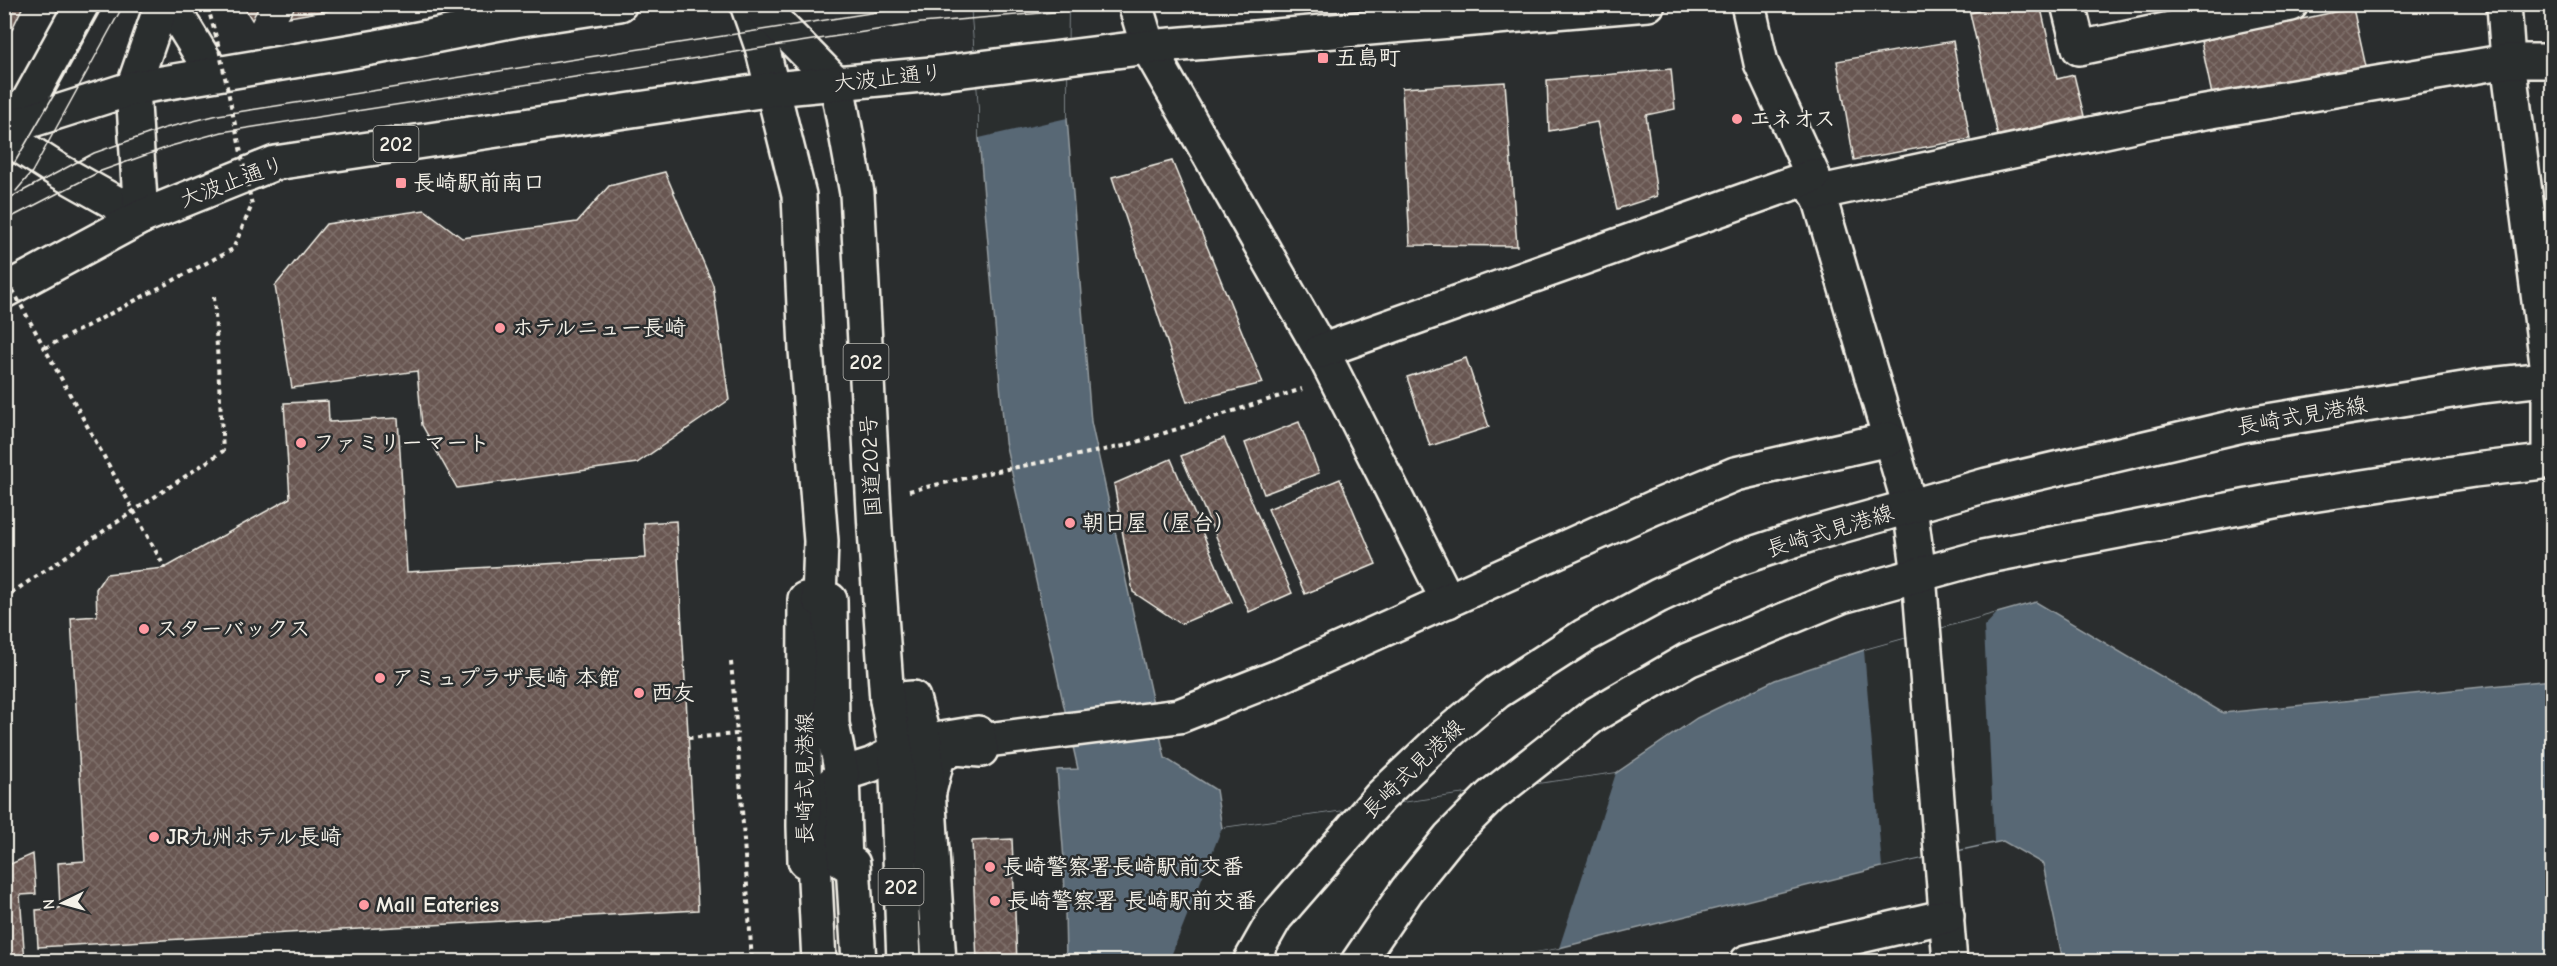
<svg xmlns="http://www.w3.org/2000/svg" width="2557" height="966" viewBox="0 0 2557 966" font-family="'Comic Neue','Klee One',sans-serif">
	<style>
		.water { fill: #586774; stroke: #969ea2; stroke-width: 1.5 }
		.pier { fill: #2a2d2e }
		.building { fill: url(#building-cross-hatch); stroke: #f4f1e8; stroke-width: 1.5 }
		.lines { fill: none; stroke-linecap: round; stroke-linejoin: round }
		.minor-casing { stroke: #f4f1e8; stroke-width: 38 }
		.major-casing { stroke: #f4f1e8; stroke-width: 38 }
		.highway-casing { stroke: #f4f1e8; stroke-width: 38 }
		.path { stroke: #f4f1e8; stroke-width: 4; stroke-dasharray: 4.5 4.5; stroke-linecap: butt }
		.minor { stroke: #2a2d2e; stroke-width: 33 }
		.major { stroke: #2a2d2e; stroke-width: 33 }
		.highway { stroke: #2a2d2e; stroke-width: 33 }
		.tram { stroke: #f4f1e8; stroke-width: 1.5 }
		.path-bridge { stroke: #f4f1e8; stroke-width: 4; stroke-dasharray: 4.5 4.5; stroke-linecap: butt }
		.poi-dot { fill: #ff9aa2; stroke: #2a2d2e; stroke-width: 2 }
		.labels { text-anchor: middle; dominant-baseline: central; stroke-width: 5; stroke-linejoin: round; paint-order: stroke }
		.shield { fill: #2a2d2e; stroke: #b7b6b0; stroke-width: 1.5 }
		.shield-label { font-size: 21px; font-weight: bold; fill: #f4f1e8 }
		.poi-label { font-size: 22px; font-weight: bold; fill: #f4f1e8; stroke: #2a2d2e; text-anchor: start }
		.street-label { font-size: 22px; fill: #f4f1e8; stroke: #2a2d2e }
	</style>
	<defs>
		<pattern id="building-cross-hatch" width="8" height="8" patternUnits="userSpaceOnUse" patternTransform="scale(1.5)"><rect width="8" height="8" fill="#685751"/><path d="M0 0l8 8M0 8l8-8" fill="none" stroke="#7e706a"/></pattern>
	</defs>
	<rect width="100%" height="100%" fill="#2a2d2e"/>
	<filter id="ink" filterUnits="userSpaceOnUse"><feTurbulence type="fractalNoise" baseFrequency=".0167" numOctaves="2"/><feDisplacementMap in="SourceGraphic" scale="12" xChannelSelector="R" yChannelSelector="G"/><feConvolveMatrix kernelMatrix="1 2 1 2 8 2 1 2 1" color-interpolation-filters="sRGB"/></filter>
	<g filter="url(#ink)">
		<!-- water -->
		<path class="water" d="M 971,5 L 1068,5 L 1067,118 L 1091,422 L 1165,758 L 1216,790 L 1222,828 L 1616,773 L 1697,718 L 1775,680 L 1864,650 L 2036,602 L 2223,713 L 2552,680 L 2552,961 L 2063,961 L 2043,864 L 2003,841 L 1882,867 L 1559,948 L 1476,961 L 1066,961 L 1064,860 L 1057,770 L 1078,769 L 1005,442 L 979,138 L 979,111 Z"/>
		<!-- pier -->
		<g class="pier">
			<path d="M 971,5 L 1068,5 L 1067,118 L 979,138 L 979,111 Z"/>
			<path d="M 1997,613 L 1984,627 L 1994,842 L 1882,867 L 1864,650 Z"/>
			<path d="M 1616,773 L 1559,948 L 1477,962 L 1169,961 L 1222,828 Z"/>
		</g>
		<!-- building -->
		<g class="building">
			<path d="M 4,4 L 24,4 L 4,46 Z"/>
			<path d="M 242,4 L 260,4 L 252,20 Z"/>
			<path d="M 297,4 L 366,4 L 289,17 Z"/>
			<path d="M 2007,4 L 2040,4 L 2057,79 L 2074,75 L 2084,116 L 1998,136 L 1970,13 Z"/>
			<path d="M 2353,8 L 2366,67 L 2212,95 L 2201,41 Z"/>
			<path d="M 1953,41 L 1970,139 L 1854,160 L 1837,61 Z"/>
			<path d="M 1671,69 L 1675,109 L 1646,115 L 1657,196 L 1617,209 L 1597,122 L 1549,131 L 1547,80 Z"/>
			<path d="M 1505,82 L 1517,246 L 1410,245 L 1402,88 Z"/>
			<path d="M 1172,161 L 1263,383 L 1187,402 L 1112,177 Z"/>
			<path d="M 665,172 L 713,285 L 729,400 L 637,463 L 457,488 L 422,425 L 417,371 L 292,388 L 275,286 L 326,224 L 425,210 L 462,238 L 577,222 L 609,186 Z"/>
			<path d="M 1466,358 L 1489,427 L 1430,446 L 1407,377 Z"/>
			<path d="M 328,401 L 329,422 L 398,418 L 407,572 L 646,558 L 644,523 L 676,521 L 698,910 L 38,947 L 36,910 L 60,908 L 58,863 L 85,861 L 71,618 L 97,616 L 96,589 L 106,574 L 165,568 L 290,498 L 284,403 Z"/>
			<path d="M 1299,422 L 1319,473 L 1264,494 L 1245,443 Z"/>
			<path d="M 1224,438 L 1292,593 L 1249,612 L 1181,456 Z"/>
			<path d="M 1171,459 L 1232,602 L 1181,624 L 1133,592 L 1114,484 Z"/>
			<path d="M 1340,479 L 1376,564 L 1305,594 L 1268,509 Z"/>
			<path d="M 1012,839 L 1017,962 L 977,962 L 972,841 Z"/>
			<path d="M 33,854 L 36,894 L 20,895 L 25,962 L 4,962 L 4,867 Z"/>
			<path d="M 716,954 L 717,962 L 618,962 Z"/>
		</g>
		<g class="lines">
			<defs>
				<g id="minor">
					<path d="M 170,4 L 213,74"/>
					<path d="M 1135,4 L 1148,47 L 1326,359 L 1448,601"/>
					<path d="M 1748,4 L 1761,63 L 1813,176 L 1910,507 L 1919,575 L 1950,962"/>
					<path d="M 2068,4 L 2079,48 L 2291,4"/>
					<path d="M 2504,4 L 2508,61 L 2549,379 L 2549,461"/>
					<path d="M 4,125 L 28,102 L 82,4"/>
					<path d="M 4,136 L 59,171 L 141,217"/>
					<path d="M 1816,193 L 2152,121 L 2508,61 L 2552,61"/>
					<path d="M 141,217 L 133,88 L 162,4"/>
					<path d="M 1321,351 L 1813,176"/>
					<path d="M 979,741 L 1179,716 L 1280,676 L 1653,508 L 1735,474 L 1889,439"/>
					<path d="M 814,860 L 822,859 L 822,814 L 829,787 L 842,774 L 871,765 L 911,744 L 978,733 L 981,750 L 955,748 L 938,756 L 928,796"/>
					<path d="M 1747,962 L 1947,916"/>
				</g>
				<g id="major">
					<path d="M 887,700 L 913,698 L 925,742 L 939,962"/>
					<path d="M 819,962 L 814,860 L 805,861 L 804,826 L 805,599 L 819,599"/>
					<path d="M 1250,962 L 1275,918 L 1380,797 L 1442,738 L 1497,692 L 1584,636 L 1658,596 L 1737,559 L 1812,534 L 1987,485 L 2243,425 L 2482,386 L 2552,378"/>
					<path d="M 1358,962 L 1407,890 L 1449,838 L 1491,796 L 1594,715 L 1688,660 L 1842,596 L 1983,557 L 2285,499 L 2474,470 L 2552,461"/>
				</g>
				<g id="highway">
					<path d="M 747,4 L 762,47 L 799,195 L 806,350 L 821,541 L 819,599 L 830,600 L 832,724 L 842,774 L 845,863 L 853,864 L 859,962"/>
					<path d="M 758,4 L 837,84 L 857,193 L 875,530 L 887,700 L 896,751 L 904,962"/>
					<path d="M 4,129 L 133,88 L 377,47 L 515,20 L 620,4"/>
					<path d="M 4,291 L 141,217 L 275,163 L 773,89 L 932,74 L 1148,47 L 1648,4"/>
				</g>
			</defs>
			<!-- minor casing -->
			<use href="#minor" class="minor-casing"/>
			<!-- major casing -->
			<use href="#major" class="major-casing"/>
			<!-- highway casing -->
			<use href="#highway" class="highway-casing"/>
			<!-- path -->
			<g class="path">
				<path d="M 909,491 L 997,471 L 1124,446 L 1302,389"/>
				<path d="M 4,598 L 223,451 L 214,296"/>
				<path d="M 731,662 L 737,734"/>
				<path d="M 688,738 L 737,734 L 752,962"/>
			</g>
			<!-- minor -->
			<use href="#minor" class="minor"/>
			<!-- major -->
			<use href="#major" class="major"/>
			<!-- highway -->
			<use href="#highway" class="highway"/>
			<!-- tram -->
			<g class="tram">
				<path d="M 4,175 L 15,162 L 55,93 L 104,4"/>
				<path d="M 16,191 L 32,172 L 124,4"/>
				<path d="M 4,201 L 94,153 L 165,128 L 218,115 L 928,4"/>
				<path d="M 4,221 L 101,171 L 171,146 L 222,132 L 921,23 L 1150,4"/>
			</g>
			<!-- path-bridge -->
			<g class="path-bridge">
				<path d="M 4,274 L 165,568"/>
				<path d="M 45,348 L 233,249 L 252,205 L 218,44 L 207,4"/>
			</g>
		</g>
	</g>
	<!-- markers -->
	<g class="poi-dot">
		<rect x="1317" y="52" width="12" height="12" rx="3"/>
		<circle cx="1737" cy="119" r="6"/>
		<rect x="395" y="177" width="12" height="12" rx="3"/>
		<circle cx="500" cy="328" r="6"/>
		<circle cx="301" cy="443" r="6"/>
		<circle cx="1070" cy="523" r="6"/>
		<circle cx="144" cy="629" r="6"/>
		<circle cx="380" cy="678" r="6"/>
		<circle cx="639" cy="693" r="6"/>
		<circle cx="154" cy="837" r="6"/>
		<circle cx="990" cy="867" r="6"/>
		<circle cx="995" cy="901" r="6"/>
		<circle cx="364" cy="905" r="6"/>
	</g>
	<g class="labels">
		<!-- shield labels -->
		<g class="shield">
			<rect x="373.5" y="126" width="45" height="36" rx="4.5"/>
			<rect x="843.5" y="344" width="45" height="36" rx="4.5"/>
			<rect x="878.5" y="869" width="45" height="36" rx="4.5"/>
		</g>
		<g class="shield-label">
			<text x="396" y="144">202</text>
			<text x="866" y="362">202</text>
			<text x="901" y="887">202</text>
		</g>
		<!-- poi labels -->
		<g class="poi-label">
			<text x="1335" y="58">五島町</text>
			<text x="1749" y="119">エネオス</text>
			<text x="413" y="183">長崎駅前南口</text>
			<text x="512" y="328">ホテルニュー長崎</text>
			<text x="313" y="443">ファミリーマート</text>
			<text x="1082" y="523">朝日屋（屋台）</text>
			<text x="156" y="629">スターバックス</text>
			<text x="392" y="678">アミュプラザ長崎 本館</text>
			<text x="651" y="693">西友</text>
			<text x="166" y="837">JR九州ホテル長崎</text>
			<text x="1002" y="867">長崎警察署長崎駅前交番</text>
			<text x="1007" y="901">長崎警察署 長崎駅前交番</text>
			<text x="376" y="905">Mall Eateries</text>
		</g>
		<!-- street labels -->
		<g class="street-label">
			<text transform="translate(888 78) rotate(-6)">大波止通り</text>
			<text transform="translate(232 182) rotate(-20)">大波止通り</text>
			<text transform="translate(2302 416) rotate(-10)">長崎式見港線</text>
			<text transform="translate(871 466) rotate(-93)">国道202号</text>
			<text transform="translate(1830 531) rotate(-17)">長崎式見港線</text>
			<text transform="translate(1413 769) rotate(-44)">長崎式見港線</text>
			<text transform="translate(805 778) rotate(-90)">長崎式見港線</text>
		</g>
	</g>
	<!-- margin -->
	<rect width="2557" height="966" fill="none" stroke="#2a2d2e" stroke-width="24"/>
	<rect x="12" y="12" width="2533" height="942" fill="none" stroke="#f4f1e8" stroke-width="2" filter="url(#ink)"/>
	<!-- north arrow -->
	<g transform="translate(63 903) rotate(265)" stroke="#2a2d2e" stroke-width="4.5" paint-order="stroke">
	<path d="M0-4.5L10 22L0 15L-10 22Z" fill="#f4f1e8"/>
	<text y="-9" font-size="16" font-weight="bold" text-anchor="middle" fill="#f4f1e8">N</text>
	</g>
</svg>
